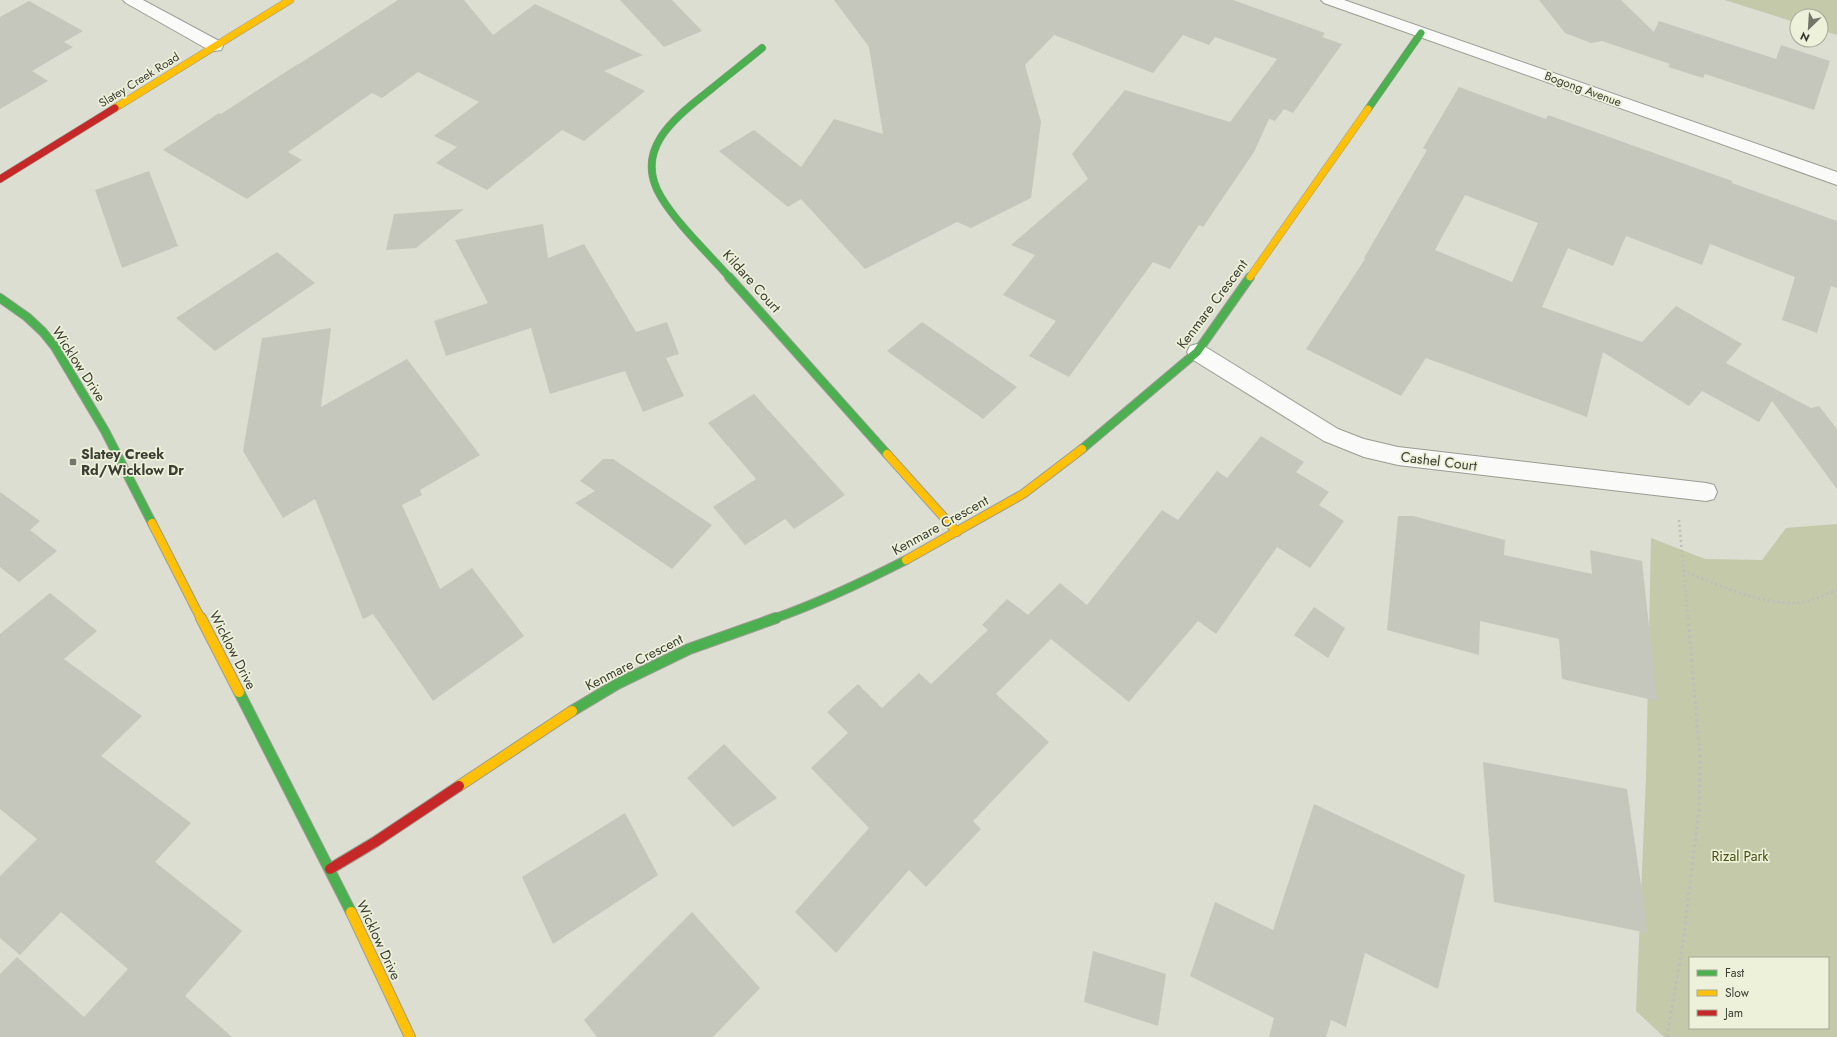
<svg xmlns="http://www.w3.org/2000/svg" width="1837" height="1037" viewBox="0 0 1837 1037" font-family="Jost,sans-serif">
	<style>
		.green { fill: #c3c9a9; fill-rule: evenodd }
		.building { fill: #c5c7bc; fill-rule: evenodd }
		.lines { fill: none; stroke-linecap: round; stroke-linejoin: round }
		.street-casing { stroke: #9a9c92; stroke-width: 2 }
		.fast-far2-casing { stroke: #9a9c92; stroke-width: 8 }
		.fast-far1-casing { stroke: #9a9c92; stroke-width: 10 }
		.fast-casing { stroke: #9a9c92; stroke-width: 12 }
		.slow-far2-casing { stroke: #9a9c92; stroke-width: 8 }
		.slow-far1-casing { stroke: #9a9c92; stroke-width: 10 }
		.slow-casing { stroke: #9a9c92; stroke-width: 12 }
		.jam-far1-casing { stroke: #9a9c92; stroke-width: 8 }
		.jam-casing { stroke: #9a9c92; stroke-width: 12 }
		.path-far1 { stroke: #bebfba; stroke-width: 2.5; stroke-dasharray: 2 3; stroke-linecap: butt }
		.path { stroke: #bebfba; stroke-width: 3; stroke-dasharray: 2.5 3.5; stroke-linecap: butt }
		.street { fill: #fafaf8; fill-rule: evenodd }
		.fast-far2 { stroke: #4caf50; stroke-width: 7 }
		.fast-far1 { stroke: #4caf50; stroke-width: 8 }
		.fast { stroke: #4caf50; stroke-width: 10 }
		.slow-far2 { stroke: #ffc107; stroke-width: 7 }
		.slow-far1 { stroke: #ffc107; stroke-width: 8 }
		.slow { stroke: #ffc107; stroke-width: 10 }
		.jam-far1 { stroke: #c62828; stroke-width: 7 }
		.jam { stroke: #c62828; stroke-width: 10 }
		.poi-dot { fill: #74766b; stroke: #edf1d9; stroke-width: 1.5 }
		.labels { text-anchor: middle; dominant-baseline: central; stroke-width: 3.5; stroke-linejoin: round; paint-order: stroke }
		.far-street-label { font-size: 12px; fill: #3c3e34; stroke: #edf1d9 }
		.street-label { font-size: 14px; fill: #3c3e34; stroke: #edf1d9 }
		.poi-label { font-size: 14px; font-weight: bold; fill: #3c3e34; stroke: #edf1d9; text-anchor: start }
		.park-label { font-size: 14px; fill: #484f11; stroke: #edf1d9 }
	</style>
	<rect width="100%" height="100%" fill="#dcded2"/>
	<!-- green -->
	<g class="green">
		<path d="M 1725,0 L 1837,0 L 1837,35 L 1821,30 L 1821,16 L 1797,16 L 1797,23 Z"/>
		<path d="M 1837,524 L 1837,1037 L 1664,1037 L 1636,1011 L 1646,778 L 1651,538 L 1705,559 L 1762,560 L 1786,528 ZM 1690,958 L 1828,958 L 1828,1028 L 1690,1028 Z"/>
	</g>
	<!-- building -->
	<g class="building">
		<path d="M 398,0 L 464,0 L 493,35 L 535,4 L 643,55 L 604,71 L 645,91 L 584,141 L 562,130 L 487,190 L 436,163 L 457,147 L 434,136 L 479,102 L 418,72 L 382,98 L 372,93 L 288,152 L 302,160 L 247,199 L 163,150 L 219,113 L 221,114 L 298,64 L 299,64 Z"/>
		<path d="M 620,0 L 672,0 L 702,31 L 664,47 Z"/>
		<path d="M 834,0 L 1233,0 L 1325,33 L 1322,37 L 1342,44 L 1293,113 L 1284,109 L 1275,121 L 1269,119 L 1254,152 L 1203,227 L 1199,225 L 1170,269 L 1153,262 L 1069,377 L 1029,356 L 1056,321 L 1003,295 L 1035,255 L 1011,245 L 1088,179 L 1072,154 L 1125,90 L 1230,122 L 1277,59 L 1215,37 L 1209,45 L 1183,35 L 1153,73 L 1054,35 L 1025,65 L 1041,122 L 1031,198 L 971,228 L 957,222 L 865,269 L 801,199 L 788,207 L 719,151 L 754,130 L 801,167 L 834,119 L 883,134 L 869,47 Z"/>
		<path d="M 1539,0 L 1621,0 L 1654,32 L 1659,21 L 1776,59 L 1781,45 L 1830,61 L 1814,110 L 1705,74 L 1703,78 L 1668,67 L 1670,64 L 1602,41 L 1591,43 L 1565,33 Z"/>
		<path d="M 29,1 L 83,31 L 64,42 L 73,47 L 32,71 L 48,81 L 0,109 L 0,17 Z"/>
		<path d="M 1459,87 L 1546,119 L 1548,115 L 1732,181 L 1732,183 L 1837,221 L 1837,288 L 1831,286 L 1817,333 L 1782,320 L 1795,277 L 1710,244 L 1702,265 L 1626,236 L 1613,266 L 1568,248 L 1542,307 L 1642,342 L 1676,306 L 1742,344 L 1726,363 L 1811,408 L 1819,406 L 1837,429 L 1837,489 L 1772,401 L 1759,422 L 1702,391 L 1689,406 L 1603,352 L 1587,417 L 1426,358 L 1401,396 L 1306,349 L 1365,259 L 1364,258 L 1427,150 L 1423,148 ZM 1465,195 L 1538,223 L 1512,282 L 1435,250 Z"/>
		<path d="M 149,171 L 178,246 L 122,268 L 95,190 Z"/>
		<path d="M 464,209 L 416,248 L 386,250 L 394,214 Z"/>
		<path d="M 543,224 L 548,258 L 584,244 L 636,332 L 667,322 L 679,354 L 666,358 L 684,396 L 643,412 L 625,371 L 550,394 L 531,328 L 446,356 L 434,321 L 488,303 L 455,240 Z"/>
		<path d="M 277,252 L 315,283 L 215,351 L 176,318 Z"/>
		<path d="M 922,322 L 1017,387 L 983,419 L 887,351 Z"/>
		<path d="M 331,328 L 321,407 L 407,359 L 480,455 L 420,490 L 422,495 L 402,505 L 440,589 L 472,568 L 524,636 L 433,701 L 373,614 L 363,619 L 315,499 L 283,518 L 243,451 L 262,338 Z"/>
		<path d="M 754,394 L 845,495 L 794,529 L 785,519 L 745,545 L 713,507 L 756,479 L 708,423 Z"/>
		<path d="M 1261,436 L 1304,462 L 1296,472 L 1329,492 L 1319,505 L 1344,521 L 1310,568 L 1277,547 L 1216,634 L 1198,621 L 1129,702 L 1051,639 L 996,694 L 1049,742 L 973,821 L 981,829 L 926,887 L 909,870 L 836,953 L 795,912 L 869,828 L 811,768 L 848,733 L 827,712 L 858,684 L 882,708 L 919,673 L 931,684 L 988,630 L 982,625 L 1007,599 L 1028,615 L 1060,583 L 1087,605 L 1162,510 L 1178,520 L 1217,471 L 1227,478 Z"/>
		<path d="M 603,459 L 613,459 L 712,525 L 672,569 L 575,503 L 595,491 L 580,481 Z"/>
		<path d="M 0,492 L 40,521 L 30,530 L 57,551 L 19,582 L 0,567 Z"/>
		<path d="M 1398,516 L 1413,516 L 1505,540 L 1504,555 L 1592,574 L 1590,550 L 1642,561 L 1657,701 L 1562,679 L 1559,639 L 1480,621 L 1479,655 L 1387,630 Z"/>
		<path d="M 50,593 L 97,631 L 64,659 L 142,716 L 101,756 L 191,823 L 155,862 L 242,931 L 185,996 L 232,1037 L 0,1037 L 0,974 L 17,957 L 84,1017 L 128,969 L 61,912 L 20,955 L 0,938 L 0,876 L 37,839 L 0,809 L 0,634 Z"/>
		<path d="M 1314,607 L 1345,628 L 1328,658 L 1294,635 Z"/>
		<path d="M 724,744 L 777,798 L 733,827 L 687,778 Z"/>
		<path d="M 1483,762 L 1627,789 L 1648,933 L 1494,902 Z"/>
		<path d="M 1314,804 L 1465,875 L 1438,989 L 1365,953 L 1346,1027 L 1331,1020 L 1326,1037 L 1269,1037 L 1274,1018 L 1190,976 L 1215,902 L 1273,930 Z"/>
		<path d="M 625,813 L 658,875 L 553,944 L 522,877 Z"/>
		<path d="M 692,912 L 760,988 L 713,1037 L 597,1037 L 584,1020 Z"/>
		<path d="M 1093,951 L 1166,974 L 1158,1026 L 1084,1002 Z"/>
	</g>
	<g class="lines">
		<defs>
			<g id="street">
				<path d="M 123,0 L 143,0 L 221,42 L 223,46 L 221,50 L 215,51 L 209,50 L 126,3 Z"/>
				<path d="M 1321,0 L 1344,0 L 1837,172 L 1837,185 L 1324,3 Z"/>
				<path d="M 1197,344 L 1204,346 L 1338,429 L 1364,439 L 1398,447 L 1706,483 L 1714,485 L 1717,492 L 1714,499 L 1706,501 L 1398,465 L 1364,457 L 1324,441 L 1190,358 L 1187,352 L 1190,346 Z"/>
			</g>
			<g id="fast-far2">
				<path d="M 1368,109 L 1421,33"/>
				<path d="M 730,278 C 708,253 678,225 661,197 C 632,149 676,117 710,90 C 727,76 745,62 762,48"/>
			</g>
			<g id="fast-far1">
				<path d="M 729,277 L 887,454"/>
				<path d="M 0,298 L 27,317 L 43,332 L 55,347 L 105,431 L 152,523"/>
				<path d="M 1082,449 L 1197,352 L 1250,277"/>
				<path d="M 773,619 C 819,603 863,582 906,560"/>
			</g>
			<g id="fast">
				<path d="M 239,692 L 351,912"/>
				<path d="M 572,711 L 617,684 L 689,649 L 776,618"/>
			</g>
			<g id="slow-far2">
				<path d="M 115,108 L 290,0"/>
				<path d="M 1250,277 L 1368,109"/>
			</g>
			<g id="slow-far1">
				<path d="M 887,454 L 957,532"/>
				<path d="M 152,523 L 201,619"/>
				<path d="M 906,560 L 1023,494 L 1082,449"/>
			</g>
			<g id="slow">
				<path d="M 201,618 L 239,692"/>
				<path d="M 459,786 L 572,711"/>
				<path d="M 351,912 L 410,1037"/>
			</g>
			<path id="jam-far1" d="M 0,179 L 115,108"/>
			<path id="jam" d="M 330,869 L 375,842 L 459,786"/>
		</defs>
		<!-- street casing -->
		<use href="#street" class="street-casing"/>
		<!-- fast-far2 casing -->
		<use href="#fast-far2" class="fast-far2-casing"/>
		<!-- fast-far1 casing -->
		<use href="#fast-far1" class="fast-far1-casing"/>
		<!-- fast casing -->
		<use href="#fast" class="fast-casing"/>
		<!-- slow-far2 casing -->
		<use href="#slow-far2" class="slow-far2-casing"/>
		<!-- slow-far1 casing -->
		<use href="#slow-far1" class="slow-far1-casing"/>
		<!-- slow casing -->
		<use href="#slow" class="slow-casing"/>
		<!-- jam-far1 casing -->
		<use href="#jam-far1" class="jam-far1-casing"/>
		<!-- jam casing -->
		<use href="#jam" class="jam-casing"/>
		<!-- path-far1 -->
		<g class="path-far1">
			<path d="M 1679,520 L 1688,619"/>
			<path d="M 1683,571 C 1718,584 1757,604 1796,603 C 1810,603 1823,594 1837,591"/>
		</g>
		<!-- path -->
		<path class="path" d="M 1667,1037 L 1683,942 L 1699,809 L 1700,758 L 1688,618"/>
		<!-- street -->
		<use href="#street" class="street"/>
		<!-- fast-far2 -->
		<use href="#fast-far2" class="fast-far2"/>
		<!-- fast-far1 -->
		<use href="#fast-far1" class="fast-far1"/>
		<!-- fast -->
		<use href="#fast" class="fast"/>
		<!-- slow-far2 -->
		<use href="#slow-far2" class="slow-far2"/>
		<!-- slow-far1 -->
		<use href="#slow-far1" class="slow-far1"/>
		<!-- slow -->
		<use href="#slow" class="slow"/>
		<!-- jam-far1 -->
		<use href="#jam-far1" class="jam-far1"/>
		<!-- jam -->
		<use href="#jam" class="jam"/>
	</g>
	<!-- markers -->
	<rect class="poi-dot" x="69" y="458" width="8" height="8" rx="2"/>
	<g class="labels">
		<!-- far-street labels -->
		<g class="far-street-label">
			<text transform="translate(139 80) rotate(-32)">Slatey Creek Road</text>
			<text transform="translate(1583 89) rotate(20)">Bogong Avenue</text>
		</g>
		<!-- street labels -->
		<g class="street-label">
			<text transform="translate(752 281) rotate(48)">Kildare Court</text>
			<text transform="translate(1212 304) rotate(-53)">Kenmare Crescent</text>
			<text transform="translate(79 364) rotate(57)">Wicklow Drive</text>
			<text transform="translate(1439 461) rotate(7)">Cashel Court</text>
			<text transform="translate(940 525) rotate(-29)">Kenmare Crescent</text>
			<text transform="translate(233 650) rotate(63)">Wicklow Drive</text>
			<text transform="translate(634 662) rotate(-27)">Kenmare Crescent</text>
			<text transform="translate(379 940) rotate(65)">Wicklow Drive</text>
		</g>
		<!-- poi labels -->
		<g class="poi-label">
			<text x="81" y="454">Slatey Creek<tspan x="81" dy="16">Rd/Wicklow Dr</tspan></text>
		</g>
		<!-- park labels -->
		<g class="park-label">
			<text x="1740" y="856">Rizal Park</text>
		</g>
	</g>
	<!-- legend -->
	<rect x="1689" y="957" width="140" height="72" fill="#edf1d9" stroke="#a6a997"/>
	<rect x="1697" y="970" width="20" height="6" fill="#4caf50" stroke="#a6a997"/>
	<text x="1725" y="977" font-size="12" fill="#3c3e34">Fast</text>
	<rect x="1697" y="990" width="20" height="6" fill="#ffc107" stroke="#a6a997"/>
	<text x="1725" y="997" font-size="12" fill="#3c3e34">Slow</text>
	<rect x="1697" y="1010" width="20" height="6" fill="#c62828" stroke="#a6a997"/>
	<text x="1725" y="1017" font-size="12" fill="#3c3e34">Jam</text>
	<!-- north arrow -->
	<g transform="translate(1809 28) rotate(205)"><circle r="19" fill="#edf1d9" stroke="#a6a997"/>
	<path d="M0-3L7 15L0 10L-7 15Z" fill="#74766b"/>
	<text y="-6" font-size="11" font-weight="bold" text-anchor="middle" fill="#3c3e34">N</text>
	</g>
</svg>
